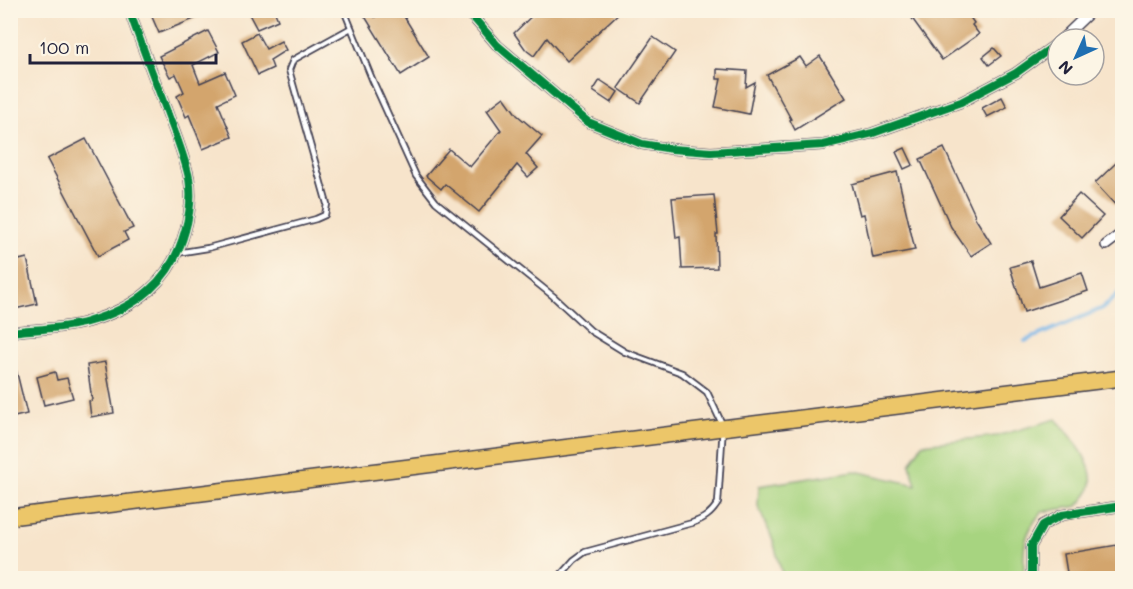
<svg xmlns="http://www.w3.org/2000/svg" width="1133" height="589" viewBox="0 0 1133 589" font-family="Mali,sans-serif">
	<style>
		.green { fill: #a7d480; stroke: #647b5e; stroke-width: 1.5 }
		.lines { fill: none; stroke-linecap: round; stroke-linejoin: round }
		.stream { stroke: #75b4e8; stroke-width: 4 }
		.building { fill: #d3a56d }
		.lane-casing { stroke: #423f51; stroke-width: 8 }
		.street-casing { stroke: #423f51; stroke-width: 12 }
		.primary-casing { stroke: #423f51; stroke-width: 18 }
		.lane { stroke: #fff; stroke-width: 4.5 }
		.street { stroke: #fff; stroke-width: 9 }
		.primary { stroke: #ecc669; stroke-width: 15 }
		.cycleway-casing { stroke: #fcf5e5; stroke-width: 11 }
		.cycleway { stroke: #00873e; stroke-width: 8 }
	</style>
	<rect width="100%" height="100%" fill="#fcf5e5"/>
	<filter id="ink" filterUnits="userSpaceOnUse"><feTurbulence type="fractalNoise" baseFrequency=".0167" numOctaves="2"/><feDisplacementMap in="SourceGraphic" scale="12" xChannelSelector="R" yChannelSelector="G"/><feConvolveMatrix kernelMatrix="1 2 1 2 8 2 1 2 1" color-interpolation-filters="sRGB"/></filter>
	<filter id="wash" filterUnits="userSpaceOnUse"><feTurbulence type="fractalNoise" baseFrequency=".008" numOctaves="4" result="noise"/><feDisplacementMap in="SourceGraphic" scale="24" xChannelSelector="R" yChannelSelector="G"/><feGaussianBlur stdDeviation="1.35" result="paint"/><feColorMatrix in="noise" values="0 0 0 0 0 0 0 0 0 0 0 0 0 0 0 0 0 1.4 0 .05"/><feComposite in="paint" operator="in"/></filter>
	<g filter="url(#wash)">
		<rect width="100%" height="100%" fill="#f7e4cb"/>
		<!-- green -->
		<path class="green" d="M 1056,419 C 1070,434 1100,469 1089,491 C 1087,496 1082,501 1078,506 L 1042,512 C 1022,534 1023,551 1024,578 L 783,578 L 773,540 L 758,506 L 759,486 L 855,471 L 916,485 L 910,464 L 922,444 L 997,436 Z"/>
		<g class="lines">
			<!-- stream -->
			<path class="stream" d="M 1025,341 L 1103,308 L 1122,290"/>
		</g>
		<g id="blocks">
			<!-- building -->
			<g class="building">
				<path d="M 149,10 L 214,10 L 214,11 L 159,33 Z"/>
				<path d="M 257,10 L 274,10 L 278,20 L 257,29 L 249,14 Z"/>
				<path d="M 361,10 L 372,10 L 375,17 L 385,10 L 400,10 L 429,57 L 401,75 Z"/>
				<path d="M 538,10 L 622,10 L 567,61 L 547,38 L 534,56 L 526,50 L 514,33 Z"/>
				<path d="M 906,10 L 965,10 L 974,23 L 972,25 L 979,34 L 942,60 Z"/>
				<path d="M 208,31 L 219,52 L 193,65 L 200,83 L 225,72 L 235,95 L 218,103 L 232,137 L 203,149 L 189,115 L 186,117 L 177,96 L 184,92 L 176,74 L 170,77 L 159,56 Z"/>
				<path d="M 257,33 L 266,49 L 281,41 L 286,50 L 270,60 L 273,68 L 258,75 L 242,41 Z"/>
				<path d="M 653,37 L 675,52 L 640,103 L 618,88 Z"/>
				<path d="M 994,48 L 1001,56 L 989,65 L 983,57 Z"/>
				<path d="M 820,56 L 846,98 L 795,130 L 790,120 L 791,119 L 767,75 L 800,57 L 806,66 Z"/>
				<path d="M 717,69 L 747,71 L 746,87 L 755,82 L 749,114 L 715,107 L 721,79 L 717,79 Z"/>
				<path d="M 600,80 L 618,92 L 611,103 L 593,91 Z"/>
				<path d="M 504,97 L 517,115 L 542,136 L 526,154 L 538,168 L 528,177 L 517,165 L 479,212 L 445,184 L 441,189 L 426,176 L 449,149 L 470,167 L 501,130 L 487,110 Z"/>
				<path d="M 1002,97 L 1007,107 L 987,117 L 982,108 Z"/>
				<path d="M 86,139 L 133,228 L 124,232 L 128,240 L 98,256 L 47,159 Z"/>
				<path d="M 905,148 L 913,165 L 904,169 L 896,152 Z"/>
				<path d="M 944,148 L 975,215 L 974,216 L 991,243 L 971,256 L 951,227 L 920,159 Z"/>
				<path d="M 1117,162 L 1122,168 L 1122,212 L 1095,183 Z"/>
				<path d="M 897,172 L 915,250 L 873,258 L 864,214 L 860,215 L 852,184 Z"/>
				<path d="M 1079,194 L 1103,216 L 1082,238 L 1059,216 Z"/>
				<path d="M 714,195 L 718,234 L 716,234 L 717,268 L 682,269 L 680,237 L 676,238 L 672,198 Z"/>
				<path d="M 10,242 L 14,242 L 19,260 L 27,258 L 37,304 L 10,310 Z"/>
				<path d="M 1031,261 L 1039,287 L 1082,273 L 1088,291 L 1024,312 L 1010,267 Z"/>
				<path d="M 14,361 L 27,414 L 10,418 L 10,362 Z"/>
				<path d="M 105,362 L 114,413 L 91,417 L 89,401 L 92,400 L 87,365 Z"/>
				<path d="M 55,372 L 57,380 L 67,378 L 73,398 L 44,405 L 37,377 Z"/>
				<path d="M 1117,545 L 1122,579 L 1068,579 L 1064,554 Z"/>
			</g>
		</g>
	</g>
	<g filter="url(#ink)">
		<use href="#blocks" fill-opacity="0" stroke="#423f51" stroke-width="1.5"/>
		<g class="lines">
			<defs>
				<g id="lane">
					<path d="M 344,10 L 372,79 L 416,176 L 436,202 L 553,296 L 591,331 L 625,352 L 682,373 L 707,392 L 723,426 L 718,503 C 711,514 704,519 692,523 L 585,552 L 574,560 L 558,578"/>
					<path d="M 177,253 L 208,248 L 316,219 L 325,215 L 327,204 L 289,70 L 293,60 L 351,28"/>
				</g>
				<g id="street">
					<path d="M 467,10 L 497,45 L 588,122 L 642,144 L 672,149 L 711,152 L 823,145 L 873,133 L 961,102 L 1016,73 L 1058,43"/>
					<path d="M 1062,39 L 1092,10"/>
					<path d="M 1106,245 L 1122,233"/>
					<path d="M 10,332 C 35,329 63,329 87,322 C 136,308 171,282 185,231 C 190,214 192,196 189,178 C 184,154 174,131 166,109 C 153,76 141,43 129,10"/>
					<path d="M 1031,578 L 1031,546 L 1043,525 L 1062,515 L 1122,506"/>
				</g>
				<path id="primary" d="M 10,517 C 381,471 752,423 1122,378"/>
			</defs>
			<!-- lane casing -->
			<use href="#lane" class="lane-casing"/>
			<!-- street casing -->
			<use href="#street" class="street-casing"/>
			<!-- primary casing -->
			<use href="#primary" class="primary-casing"/>
			<!-- lane -->
			<use href="#lane" class="lane"/>
			<!-- street -->
			<use href="#street" class="street"/>
			<!-- primary -->
			<use href="#primary" class="primary"/>
			<defs>
				<g id="cycleway">
					<path d="M 467,10 L 497,45 L 588,122 L 642,144 L 672,149 L 711,152 L 823,145 L 873,133 L 961,102 L 1016,73 L 1058,43"/>
					<path d="M 10,332 C 35,329 63,329 87,322 C 136,308 171,282 185,231 C 190,214 192,196 189,178 C 184,154 174,131 166,109 C 153,76 141,43 129,10"/>
					<path d="M 1031,578 L 1031,546 L 1043,525 L 1062,515 L 1122,506"/>
				</g>
			</defs>
			<!-- cycleway casing -->
			<use href="#cycleway" class="cycleway-casing"/>
			<!-- cycleway -->
			<use href="#cycleway" class="cycleway"/>
		</g>
	</g>
	<!-- margin -->
	<rect width="1133" height="589" fill="none" stroke="#fcf5e5" stroke-width="36"/>
	<!-- north arrow -->
	<g transform="translate(1076 57) rotate(225)"><circle r="28" fill="#fcf5e5" stroke="#a5a1a1" stroke-width="1.5"/>
	<path d="M0-4.5L10 22L0 15L-10 22Z" fill="#1f6fb2"/>
	<text y="-9" font-size="16" font-weight="bold" text-anchor="middle" fill="#22223b">N</text>
	</g>
	<!-- scale -->
	<path d="M30 54v9h186v-9" fill="none" stroke="#22223b" stroke-width="3"/>
	<text x="39" y="54" font-size="18" fill="#22223b" stroke="#fcf5e5" stroke-width="4.5" paint-order="stroke">100 m</text>
</svg>
